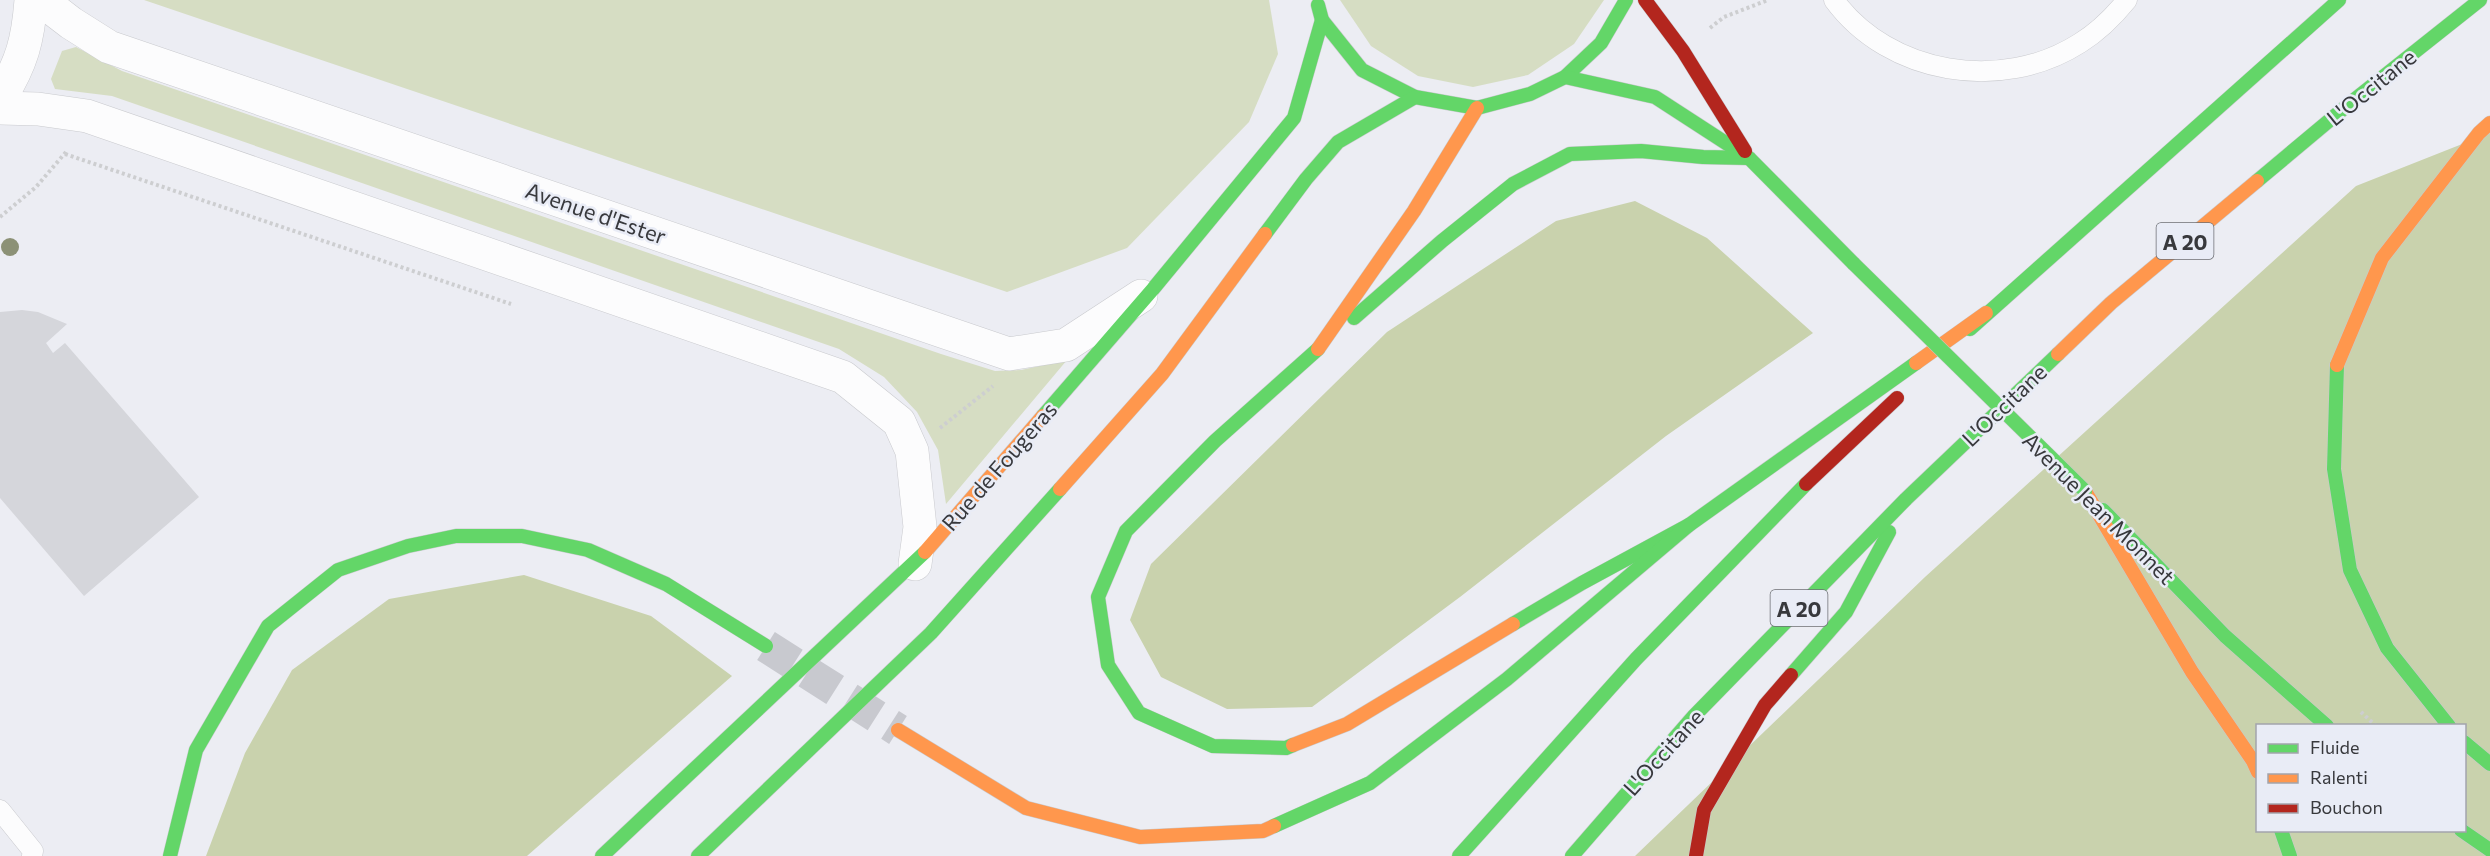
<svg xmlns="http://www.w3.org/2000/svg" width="2490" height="856" viewBox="0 0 2490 856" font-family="Commissioner,sans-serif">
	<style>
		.green { fill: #d6ddc3 }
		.forest { fill: #c9d2ad; fill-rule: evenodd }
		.building { fill: #d5d6db }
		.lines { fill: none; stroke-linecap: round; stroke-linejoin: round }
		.highway-tunnel { stroke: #c8c9cf; stroke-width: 33; stroke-dasharray: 33 16; stroke-linecap: butt }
		.lane-casing { stroke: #c9cace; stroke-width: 21 }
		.street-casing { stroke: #c9cace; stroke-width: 34 }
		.fast-casing { stroke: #c9cace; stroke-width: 15 }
		.slow-casing { stroke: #c9cace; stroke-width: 15 }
		.jam-casing { stroke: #c9cace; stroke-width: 15 }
		.path { stroke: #cdced0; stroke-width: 4; stroke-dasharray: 3 3; stroke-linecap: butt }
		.lane { stroke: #fcfcfd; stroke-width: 20 }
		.street { stroke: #fcfcfd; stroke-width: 33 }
		.fast { stroke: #63d668; stroke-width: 14 }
		.slow { stroke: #ff974d; stroke-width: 14 }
		.jam { stroke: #b3261e; stroke-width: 14 }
		.fast-bridge-casing { stroke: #c9cace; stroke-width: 15; stroke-linecap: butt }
		.fast-bridge { stroke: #63d668; stroke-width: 14 }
		.tree { fill: #8c9176 }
		.labels { text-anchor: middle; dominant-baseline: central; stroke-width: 5; stroke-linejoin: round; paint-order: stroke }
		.shield { fill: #e9ecf6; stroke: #6d6f74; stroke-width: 1.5 }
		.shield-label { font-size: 21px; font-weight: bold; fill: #38393d }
		.street-label { font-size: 22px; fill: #38393d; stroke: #e9ecf6 }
	</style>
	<rect width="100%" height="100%" fill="#ecedf3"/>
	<!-- green -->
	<g class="green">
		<path d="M 144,0 L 1269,0 L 1278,54 L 1249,122 L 1127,248 L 1007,292 Z"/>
		<path d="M 1340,0 L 1604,0 L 1574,44 L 1528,75 L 1473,87 L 1418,76 L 1371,46 Z"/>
		<path d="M 76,47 L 122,71 L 941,354 L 995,371 L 1021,370 L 1067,360 L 946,504 L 938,450 L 917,412 L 884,377 L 839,349 L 112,96 L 55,89 L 51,79 L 62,51 Z"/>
	</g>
	<!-- forest -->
	<g class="forest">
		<path d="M 2490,133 L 2490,856 L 1635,856 L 1925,577 L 2356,186 ZM 2258,726 L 2464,726 L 2464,830 L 2258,830 Z"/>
		<path d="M 1635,201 L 1707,238 L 1813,333 L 1666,436 L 1460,597 L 1312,707 L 1227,709 L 1161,677 L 1130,620 L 1151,564 L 1387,332 L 1556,221 Z"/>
		<path d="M 524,575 L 651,616 L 732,676 L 527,856 L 206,856 L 245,753 L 292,670 L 389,599 Z"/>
	</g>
	<!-- building -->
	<path class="building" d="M 22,310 L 38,312 L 67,324 L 46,343 L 53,353 L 65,343 L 199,497 L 84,596 L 0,498 L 0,312 Z"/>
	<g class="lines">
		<!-- highway-tunnel -->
		<path class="highway-tunnel" d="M 766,646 L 898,730"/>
		<defs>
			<g id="lane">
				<path d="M 1834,0 C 1889,75 2002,93 2080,43 C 2098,32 2114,16 2127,0"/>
				<path d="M 0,810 L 33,851 L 32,856"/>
			</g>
			<g id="street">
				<path d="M 41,0 L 71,23 L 109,47 L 1009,354 L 1066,345 L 1141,296"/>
				<path d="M 0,98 C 22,63 28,40 31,0"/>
				<path d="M 0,108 L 38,109 L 87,116 L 843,377 L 899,422 L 912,451 L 920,527 L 915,564"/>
			</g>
			<g id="fast">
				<path d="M 1318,5 L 1322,20 L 1362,70 L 1415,97 L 1477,108 L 1530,94 L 1565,77 L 1601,43 L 1626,0"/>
				<path d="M 1565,77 L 1655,97 L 1749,158 L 1854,264"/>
				<path d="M 2257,181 L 2349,104 L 2480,0"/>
				<path d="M 1265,234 L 1306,179 L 1338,142 L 1415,97"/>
				<path d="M 1354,318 L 1442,241 L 1513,184 L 1570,154 L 1641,151 L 1703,157 L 1749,158"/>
				<path d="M 1970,329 L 2339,0"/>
				<path d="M 2337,365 L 2334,469 L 2350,570 L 2387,648 L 2449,726"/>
				<path d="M 1043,416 L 1153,289 L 1294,118 L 1322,20"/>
				<path d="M 2103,510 L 2225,636 L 2327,726"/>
				<path d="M 1513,624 L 1582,583 L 1689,525"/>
				<path d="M 1791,675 L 1846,612 L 1889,532"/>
				<path d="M 2464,742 L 2490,764"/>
				<path d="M 1293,745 L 1286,748 L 1213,746 L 1139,713 L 1108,665 L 1098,597 L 1126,531 L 1215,441 L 1318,349"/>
				<path d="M 1274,826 L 1370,783 L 1507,679 L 1689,525 L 1916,363"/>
				<path d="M 2281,830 L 2290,856"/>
				<path d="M 2461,830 L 2490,850"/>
				<path d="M 170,856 L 196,750 L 268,626 L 338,570 L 408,546 L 456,536 L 522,536 L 588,550 L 666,584 L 766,646"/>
				<path d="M 602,856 L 925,552"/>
				<path d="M 698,856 L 931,633 L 1060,489"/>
				<path d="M 1459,856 L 1636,659 L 1806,484"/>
				<path d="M 1572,856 L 1693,717 L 1906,499 L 2058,354"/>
			</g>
			<g id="slow">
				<path d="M 1318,349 L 1414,211 L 1477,108"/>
				<path d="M 2058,354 L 2111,303 L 2257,181"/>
				<path d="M 1916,363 L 1986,313"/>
				<path d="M 2337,365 L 2382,258 L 2479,133 L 2490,123"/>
				<path d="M 1060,489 L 1162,374 L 1265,234"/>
				<path d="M 2085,491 L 2192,672 L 2253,761 L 2258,772"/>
				<path d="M 925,552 L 1043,416"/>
				<path d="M 898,730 L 1026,808 L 1140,837 L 1263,831 L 1274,826"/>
				<path d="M 1293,745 L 1347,724 L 1513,624"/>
			</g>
			<g id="jam">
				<path d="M 1645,0 L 1683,51 L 1745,151"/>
				<path d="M 1806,484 L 1897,398"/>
				<path d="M 1696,856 L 1704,810 L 1765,705 L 1791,675"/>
			</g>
		</defs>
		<!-- lane casing -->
		<use href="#lane" class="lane-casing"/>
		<!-- street casing -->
		<use href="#street" class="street-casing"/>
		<!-- fast casing -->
		<use href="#fast" class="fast-casing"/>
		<!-- slow casing -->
		<use href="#slow" class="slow-casing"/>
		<!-- jam casing -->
		<use href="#jam" class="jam-casing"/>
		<!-- path -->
		<g class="path">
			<path d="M 1710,28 L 1724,17 L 1768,0"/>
			<path d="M 65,154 L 511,304"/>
			<path d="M 0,217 L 36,187 L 66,152"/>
			<path d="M 940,428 L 993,386"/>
			<path d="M 2361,712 L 2376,726"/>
		</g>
		<!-- lane -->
		<use href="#lane" class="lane"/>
		<!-- street -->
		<use href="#street" class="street"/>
		<!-- fast -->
		<use href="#fast" class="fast"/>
		<!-- slow -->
		<use href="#slow" class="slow"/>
		<!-- jam -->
		<use href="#jam" class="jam"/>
		<defs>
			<path id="fast-bridge" d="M 1854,264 L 2085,491"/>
		</defs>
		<!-- fast-bridge casing -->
		<use href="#fast-bridge" class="fast-bridge-casing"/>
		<!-- fast-bridge -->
		<use href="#fast-bridge" class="fast-bridge"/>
	</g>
	<!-- trees -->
	<circle class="tree" cx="10" cy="247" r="9"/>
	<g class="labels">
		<!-- shield labels -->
		<g class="shield">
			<rect x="2156.5" y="223" width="57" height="36" rx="4.5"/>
			<rect x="1770.5" y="590" width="57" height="36" rx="4.5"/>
		</g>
		<g class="shield-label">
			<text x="2185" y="241">A 20</text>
			<text x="1799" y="608">A 20</text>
		</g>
		<!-- street labels -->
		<g class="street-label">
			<text transform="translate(2371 87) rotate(-39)">L'Occitane</text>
			<text transform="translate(596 213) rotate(19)">Avenue d'Ester</text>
			<text transform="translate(2004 405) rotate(-44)">L'Occitane</text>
			<text transform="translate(999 466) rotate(-49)">Rue de Fougeras</text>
			<text transform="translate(2099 508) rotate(45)">Avenue Jean Monnet</text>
			<text transform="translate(1663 752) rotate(-48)">L'Occitane</text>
		</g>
	</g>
	<!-- legend -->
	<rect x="2256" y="724" width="210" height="108" fill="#e9ecf6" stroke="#a2a4ac" stroke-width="1.5"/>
	<rect x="2268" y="744" width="30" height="9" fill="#63d668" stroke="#a2a4ac" stroke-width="1.5"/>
	<text x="2310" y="754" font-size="18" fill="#38393d">Fluide</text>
	<rect x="2268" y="774" width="30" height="9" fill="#ff974d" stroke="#a2a4ac" stroke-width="1.5"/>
	<text x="2310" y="784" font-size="18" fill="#38393d">Ralenti</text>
	<rect x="2268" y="804" width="30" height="9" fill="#b3261e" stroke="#a2a4ac" stroke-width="1.5"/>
	<text x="2310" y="814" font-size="18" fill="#38393d">Bouchon</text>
</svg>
